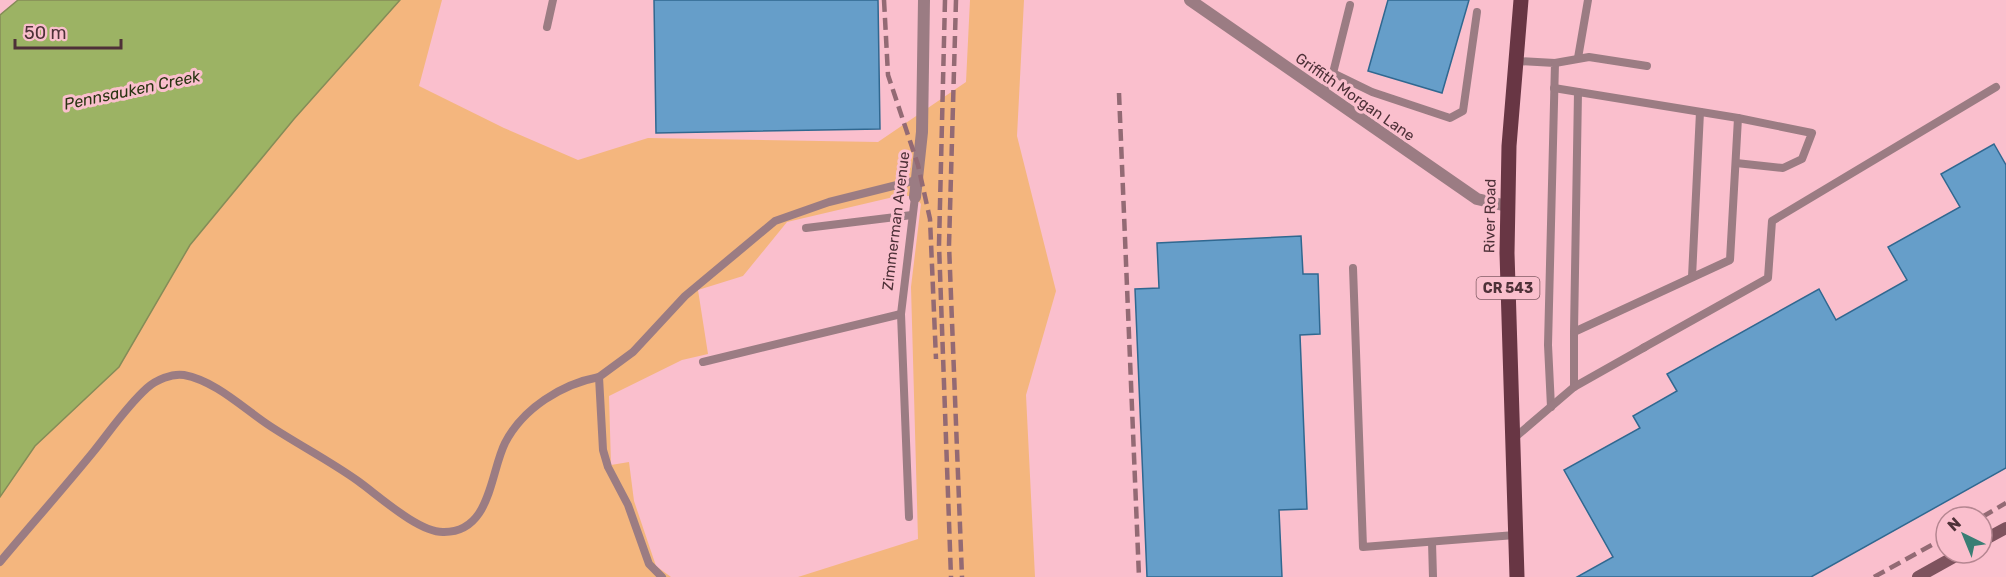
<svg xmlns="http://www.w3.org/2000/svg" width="2006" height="577" viewBox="0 0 2006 577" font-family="Rubik,sans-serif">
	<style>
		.green { fill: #f4b67e }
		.water { fill: #9cb364; stroke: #858c57; stroke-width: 1.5 }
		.building { fill: #669ec9; stroke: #306890; stroke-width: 1.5 }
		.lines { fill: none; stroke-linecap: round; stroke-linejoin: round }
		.lane { stroke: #9b7c83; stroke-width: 8 }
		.street { stroke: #9b7c83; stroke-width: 12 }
		.secondary { stroke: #7e535e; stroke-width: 12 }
		.primary { stroke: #683644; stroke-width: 15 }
		.rail { stroke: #936a74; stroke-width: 4.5; stroke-dasharray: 12 6; stroke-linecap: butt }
		.labels { text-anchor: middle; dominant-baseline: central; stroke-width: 6; stroke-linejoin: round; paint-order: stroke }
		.shield { fill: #fabfcd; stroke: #825c65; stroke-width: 1.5 }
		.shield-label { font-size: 14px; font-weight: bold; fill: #4e3138 }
		.street-label { font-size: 15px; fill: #4e3138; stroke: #fabfcd }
		.water-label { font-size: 16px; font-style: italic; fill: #2a3412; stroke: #fabfcd }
	</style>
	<rect width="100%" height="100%" fill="#fabfcd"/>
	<!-- green -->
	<path class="green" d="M 400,0 L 442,0 L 419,86 L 504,128 L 578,160 L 648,138 L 878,142 L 966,82 L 970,0 L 1024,0 L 1017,136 L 1056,291 L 1026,395 L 1035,577 L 798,577 L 918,539 L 911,287 L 921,204 L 915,197 L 902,195 L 787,222 L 743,276 L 698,290 L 708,354 L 682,360 L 609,396 L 611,465 L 629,462 L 634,501 L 656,566 L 671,577 L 0,577 L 0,497 L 35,446 L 119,367 L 190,245 L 294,119 Z"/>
	<!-- water -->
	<path class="water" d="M 18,0 L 400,0 L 294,119 L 190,245 L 119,367 L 35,446 L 0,497 L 0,15 Z"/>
	<!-- building -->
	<g class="building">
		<path d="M 654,0 L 878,0 L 880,129 L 656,133 Z"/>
		<path d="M 1388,0 L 1469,0 L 1442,93 L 1368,71 Z"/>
		<path d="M 1994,144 L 2006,165 L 2006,468 L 1811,577 L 1577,577 L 1613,557 L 1564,470 L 1640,428 L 1633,416 L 1677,391 L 1667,374 L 1819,289 L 1836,320 L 1907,280 L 1888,247 L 1960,207 L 1941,174 Z"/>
		<path d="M 1301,236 L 1303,274 L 1318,274 L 1320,334 L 1300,335 L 1307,509 L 1279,510 L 1282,577 L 1147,577 L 1135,289 L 1159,288 L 1157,243 Z"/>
	</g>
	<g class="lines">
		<!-- lane -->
		<g class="lane">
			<path d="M 547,27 L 553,0"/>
			<path d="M 1578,58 L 1588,0"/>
			<path d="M 1517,61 L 1555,63 L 1548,345 L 1551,407"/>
			<path d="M 1555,63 L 1589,57 L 1647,66"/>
			<path d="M 1333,73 L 1350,5"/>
			<path d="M 1554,88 L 1738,118 L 1730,260 L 1574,332 L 1574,387"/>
			<path d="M 1322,93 L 1333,73 L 1372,92 L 1450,118 L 1463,111 L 1477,12"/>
			<path d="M 1736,163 L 1783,168 L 1802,159 L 1812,133 L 1738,118"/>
			<path d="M 806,228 L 912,215"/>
			<path d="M 1353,268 L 1363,547 L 1515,535"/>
			<path d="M 1692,277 L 1700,112"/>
			<path d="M 1574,332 L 1578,92"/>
			<path d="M 1643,348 L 1768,278 L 1772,221 L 1996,87"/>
			<path d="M 703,362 L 901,314"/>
			<path d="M 1513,439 L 1574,387 L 1645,347"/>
			<path d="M 909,517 L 901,314 L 915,197"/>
			<path d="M 1432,542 L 1433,577"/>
			<path d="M 0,562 C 31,525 63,489 94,451 C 111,430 126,407 147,388 C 156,380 172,373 184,375 C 216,381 244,409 270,426 C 299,445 330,461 358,481 C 379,496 418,532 443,532 C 491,533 490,473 505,443 C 523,408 562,384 599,377"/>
			<path d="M 662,577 L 649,564 L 628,505 L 608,467 L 603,450 L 599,377 L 633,352 L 685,296 L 775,221 L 829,202 L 917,180"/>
		</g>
		<!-- street -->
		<g class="street">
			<path d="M 1190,0 L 1477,199 L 1507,206"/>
			<path d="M 915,197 L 922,132 L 924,0"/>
		</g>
		<!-- secondary -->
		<g class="secondary">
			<path d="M 1982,541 L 2006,528"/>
			<path d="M 1918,577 L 1961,553"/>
		</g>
		<!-- primary -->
		<path class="primary" d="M 1517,577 L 1507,253 L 1509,146 L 1521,0"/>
		<!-- rail -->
		<g class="rail">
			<path d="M 884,0 L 888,75 L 918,165 L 930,219 L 936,359"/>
			<path d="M 945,0 L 939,245 L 951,577"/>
			<path d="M 956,0 L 949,245 L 962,577"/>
			<path d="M 1119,93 L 1139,577"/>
			<path d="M 1982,517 L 2006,503"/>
			<path d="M 1874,577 L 1946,537"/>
		</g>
	</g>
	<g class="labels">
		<!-- shield labels -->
		<rect class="shield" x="1476.5" y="277" width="63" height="22" rx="4.5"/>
		<g class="shield-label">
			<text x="1508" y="288">CR 543</text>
		</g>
		<!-- street labels -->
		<g class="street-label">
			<text transform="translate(1355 97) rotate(35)">Griffith Morgan Lane</text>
			<text transform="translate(1490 216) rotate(-89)">River Road</text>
			<text transform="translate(896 221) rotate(-83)">Zimmerman Avenue</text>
		</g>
		<!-- water labels -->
		<g class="water-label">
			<text transform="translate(132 90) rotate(-12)">Pennsauken Creek</text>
		</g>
	</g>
	<!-- north arrow -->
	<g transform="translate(1964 535) rotate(317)"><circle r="28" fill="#fabfcd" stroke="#b58691" stroke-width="1.5"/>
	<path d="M0-4.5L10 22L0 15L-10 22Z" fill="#397e74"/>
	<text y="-9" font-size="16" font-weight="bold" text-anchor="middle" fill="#4e3138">N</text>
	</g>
	<!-- scale -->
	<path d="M15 39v9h106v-9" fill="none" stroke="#4e3138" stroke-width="3"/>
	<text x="24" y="39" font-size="18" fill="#4e3138" stroke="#fabfcd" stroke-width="4.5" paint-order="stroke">50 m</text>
</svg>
